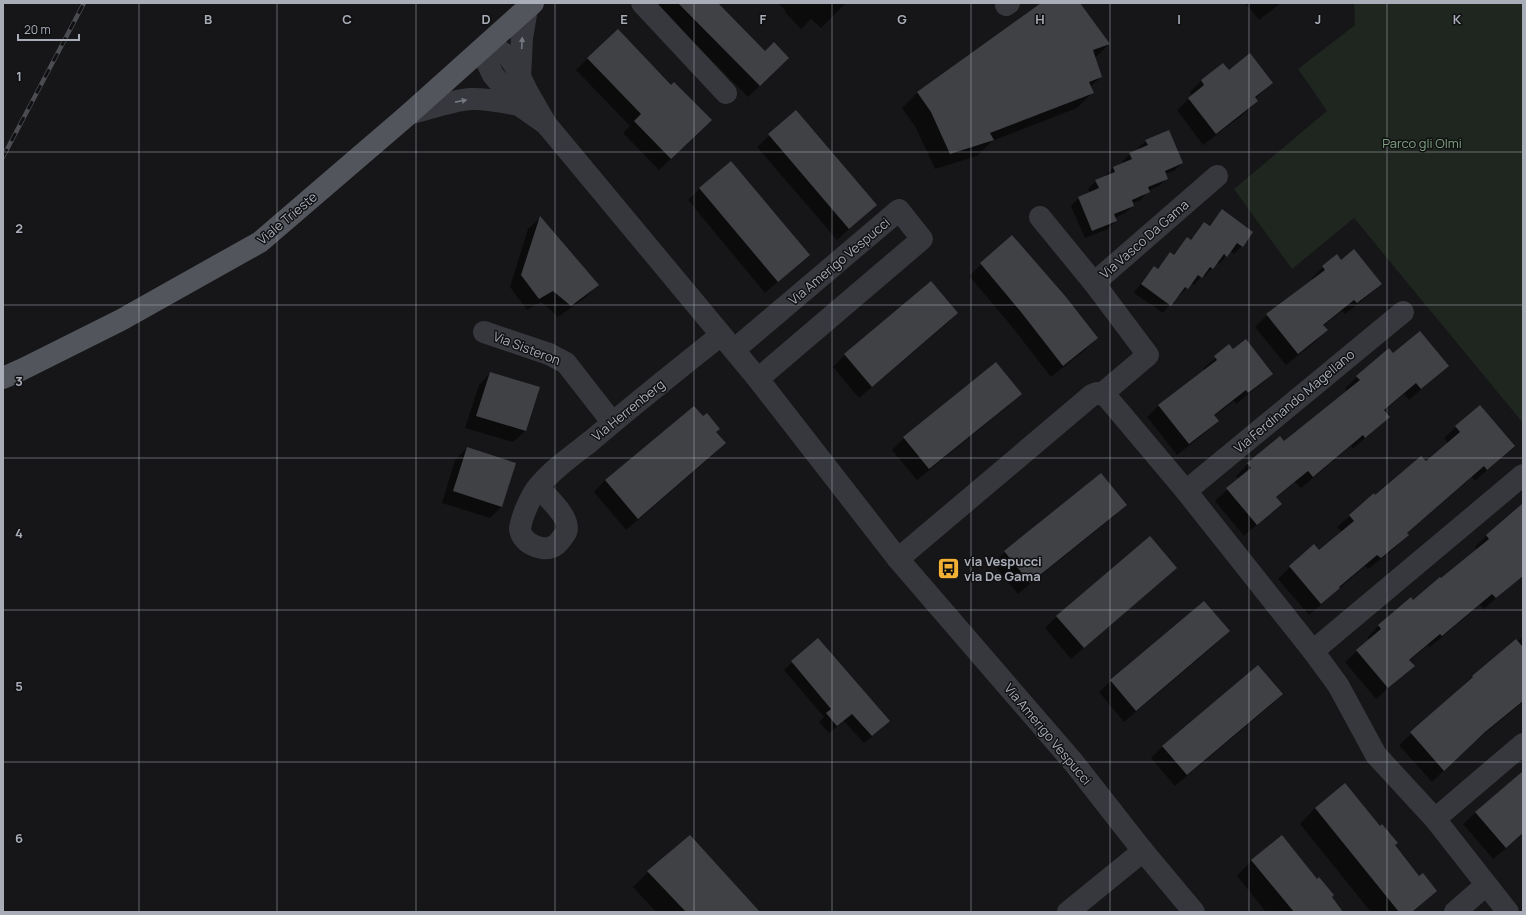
<svg xmlns="http://www.w3.org/2000/svg" width="1526" height="915" viewBox="0 0 1526 915" font-family="Manrope,sans-serif">
	<style>
		.green { fill: #1e261f }
		.shadow { fill: #0007 }
		.building { fill: #404145 }
		.lines { fill: none; stroke-linecap: round; stroke-linejoin: round }
		.minor { stroke: #37383d; stroke-width: 22 }
		.major { stroke: #53555c; stroke-width: 22 }
		.rail-casing { stroke: #4a4c52; stroke-width: 4.5 }
		.rail { stroke: #111113; stroke-width: 3; stroke-dasharray: 9; stroke-linecap: butt }
		.oneway { fill: #757881 }
		.grid { fill: none; stroke: #a8adb8; stroke-width: 1; stroke-opacity: 0.55 }
		.labels { text-anchor: middle; dominant-baseline: central; stroke-width: 3; stroke-linejoin: round; paint-order: stroke }
		.park-label { font-size: 13px; fill: #7fa381; stroke: #111113 }
		.street-label { font-size: 13px; fill: #a8adb8; stroke: #111113 }
		.poi-label { font-size: 13px; font-weight: bold; fill: #a8adb8; stroke: #111113; text-anchor: start }
		.grid-label { font-size: 13px; text-anchor: middle; font-weight: bold; fill: #a8adb8; stroke: #111113; stroke-width: 3; stroke-linejoin: round; paint-order: stroke }
	</style>
	<rect width="100%" height="100%" fill="#161618"/>
	<!-- green -->
	<path class="green" d="M 1354,3 L 1523,3 L 1523,423 L 1354,218 L 1292,269 L 1234,189 L 1327,111 L 1298,69 L 1355,25 Z"/>
	<!-- shadow -->
	<g class="shadow">
		<path d="M 655,3 L 716,3 L 765,52 L 788,58 L 748,97 Z"/>
		<path d="M 778,3 L 846,3 L 821,28 L 811,19 L 801,29 L 785,12 L 786,11 Z"/>
		<path d="M 1050,3 L 1079,3 L 1109,44 L 1095,58 L 1101,77 L 1090,87 L 1093,92 L 1077,108 L 992,141 L 977,156 L 935,169 L 916,128 L 902,108 L 917,93 L 1038,6 Z"/>
		<path d="M 1245,3 L 1281,3 L 1259,20 Z"/>
		<path d="M 588,58 L 699,132 L 659,170 L 623,133 L 630,126 L 576,70 Z"/>
		<path d="M 1228,71 L 1272,83 L 1255,99 L 1257,101 L 1245,113 L 1203,145 L 1177,110 L 1192,96 L 1190,92 L 1201,81 Z"/>
		<path d="M 796,111 L 876,205 L 837,240 L 757,147 Z"/>
		<path d="M 1146,141 L 1182,163 L 1174,171 L 1165,174 L 1167,178 L 1159,186 L 1148,191 L 1141,200 L 1132,203 L 1133,206 L 1125,213 L 1115,218 L 1116,221 L 1108,229 L 1085,238 L 1071,206 L 1079,198 L 1090,192 L 1088,189 L 1096,181 L 1106,177 L 1106,175 L 1113,168 L 1123,164 L 1122,162 L 1130,154 L 1139,150 L 1138,148 Z"/>
		<path d="M 700,188 L 808,255 L 765,293 L 688,200 Z"/>
		<path d="M 1222,211 L 1242,246 L 1234,254 L 1230,251 L 1219,264 L 1217,262 L 1205,276 L 1203,275 L 1194,285 L 1191,283 L 1179,296 L 1178,295 L 1163,313 L 1134,293 L 1146,276 L 1154,268 L 1157,270 L 1170,254 L 1173,255 L 1187,239 L 1190,241 L 1205,223 L 1209,226 Z"/>
		<path d="M 540,218 L 597,285 L 586,297 L 558,317 L 541,302 L 527,310 L 510,287 L 528,229 Z"/>
		<path d="M 1012,236 L 1097,338 L 1085,350 L 1051,377 L 1009,323 L 969,276 Z"/>
		<path d="M 1323,267 L 1380,284 L 1369,295 L 1345,314 L 1342,311 L 1323,326 L 1326,330 L 1315,342 L 1286,365 L 1255,327 L 1267,315 L 1312,280 L 1311,279 Z"/>
		<path d="M 931,282 L 957,313 L 945,325 L 859,398 L 833,367 L 845,355 Z"/>
		<path d="M 1229,346 L 1233,351 L 1272,374 L 1260,385 L 1236,404 L 1234,401 L 1214,416 L 1218,421 L 1206,432 L 1177,455 L 1147,417 L 1159,405 L 1204,371 L 1203,369 Z"/>
		<path d="M 1393,355 L 1448,366 L 1409,400 L 1404,394 L 1384,411 L 1389,416 L 1353,449 L 1351,446 L 1301,488 L 1295,482 L 1275,498 L 1280,504 L 1244,536 L 1215,501 L 1239,479 L 1236,476 L 1248,464 L 1284,442 L 1347,391 L 1345,388 L 1357,377 Z"/>
		<path d="M 996,363 L 1020,394 L 1009,405 L 917,480 L 892,450 L 904,438 Z"/>
		<path d="M 490,373 L 525,431 L 513,442 L 465,428 L 479,385 Z"/>
		<path d="M 694,407 L 725,443 L 713,455 L 626,530 L 594,492 L 605,480 Z"/>
		<path d="M 1456,427 L 1514,446 L 1475,481 L 1472,477 L 1406,534 L 1407,535 L 1396,547 L 1368,569 L 1365,566 L 1309,615 L 1278,579 L 1290,567 L 1319,552 L 1342,532 L 1337,527 L 1374,495 L 1375,496 L 1425,463 L 1448,443 L 1444,438 Z"/>
		<path d="M 467,448 L 502,506 L 490,518 L 442,503 L 455,460 Z"/>
		<path d="M 1125,504 L 1114,516 L 1018,594 L 993,564 L 1005,552 Z"/>
		<path d="M 1519,508 L 1523,509 L 1523,566 L 1521,576 L 1484,609 L 1480,605 L 1430,647 L 1428,645 L 1409,661 L 1413,666 L 1376,699 L 1345,662 L 1369,640 L 1367,638 L 1378,626 L 1411,599 L 1413,601 L 1441,580 L 1477,550 L 1475,547 L 1486,536 Z"/>
		<path d="M 1175,568 L 1163,580 L 1071,659 L 1045,628 L 1057,616 Z"/>
		<path d="M 1229,631 L 1217,643 L 1124,722 L 1099,692 L 1111,681 Z"/>
		<path d="M 1523,637 L 1523,702 L 1472,744 L 1432,782 L 1399,745 L 1473,676 Z"/>
		<path d="M 818,639 L 881,729 L 864,743 L 844,721 L 829,733 L 819,722 L 824,717 L 784,670 Z"/>
		<path d="M 1282,694 L 1270,706 L 1175,786 L 1151,758 L 1163,746 Z"/>
		<path d="M 1523,773 L 1523,834 L 1493,859 L 1463,824 L 1475,813 Z"/>
		<path d="M 1315,808 L 1394,846 L 1419,877 L 1436,891 L 1413,912 L 1371,912 L 1300,824 Z"/>
		<path d="M 1252,860 L 1331,898 L 1342,912 L 1266,912 L 1237,876 Z"/>
		<path d="M 648,872 L 759,912 L 656,912 L 633,887 Z"/>
	</g>
	<!-- building -->
	<g class="building">
		<path d="M 678,3 L 718,3 L 765,51 L 774,42 L 789,58 L 760,86 Z"/>
		<path d="M 1041,3 L 1080,3 L 1110,44 L 1093,50 L 1102,77 L 1089,82 L 1094,93 L 990,133 L 994,140 L 950,154 L 931,112 L 917,92 Z"/>
		<path d="M 618,29 L 671,85 L 674,82 L 712,120 L 671,159 L 634,121 L 641,114 L 587,58 Z"/>
		<path d="M 1250,53 L 1273,83 L 1255,97 L 1258,101 L 1216,134 L 1188,98 L 1204,85 L 1201,80 L 1223,63 L 1229,70 Z"/>
		<path d="M 796,110 L 877,205 L 849,229 L 768,134 Z"/>
		<path d="M 1169,130 L 1183,163 L 1165,171 L 1168,179 L 1148,187 L 1150,192 L 1132,200 L 1134,206 L 1114,214 L 1117,221 L 1092,231 L 1078,197 L 1099,188 L 1095,180 L 1115,172 L 1113,167 L 1132,159 L 1129,153 L 1148,145 L 1145,140 Z"/>
		<path d="M 731,161 L 810,255 L 778,282 L 699,188 Z"/>
		<path d="M 1222,209 L 1253,232 L 1243,247 L 1237,243 L 1227,257 L 1224,254 L 1213,269 L 1210,267 L 1202,278 L 1198,275 L 1188,289 L 1185,287 L 1171,306 L 1141,284 L 1154,266 L 1158,269 L 1170,252 L 1174,255 L 1187,237 L 1191,240 L 1204,222 L 1210,226 Z"/>
		<path d="M 540,216 L 599,285 L 571,306 L 553,291 L 539,299 L 521,275 Z"/>
		<path d="M 1012,235 L 1066,297 L 1098,338 L 1063,366 L 1021,312 L 980,263 Z"/>
		<path d="M 1354,249 L 1382,284 L 1357,303 L 1354,300 L 1323,325 L 1328,330 L 1298,354 L 1266,314 L 1325,270 L 1322,266 L 1337,254 L 1341,260 Z"/>
		<path d="M 931,281 L 958,313 L 872,387 L 844,354 Z"/>
		<path d="M 1420,331 L 1449,366 L 1421,389 L 1416,383 L 1384,410 L 1390,417 L 1365,438 L 1363,435 L 1313,477 L 1308,471 L 1276,497 L 1282,504 L 1257,525 L 1226,488 L 1251,468 L 1247,463 L 1280,436 L 1284,441 L 1360,380 L 1356,376 L 1389,348 L 1393,353 Z"/>
		<path d="M 1246,339 L 1273,374 L 1248,393 L 1246,390 L 1214,415 L 1219,421 L 1189,444 L 1158,405 L 1217,360 L 1214,356 L 1229,344 L 1233,349 Z"/>
		<path d="M 996,362 L 1022,394 L 929,469 L 903,437 Z"/>
		<path d="M 490,372 L 540,387 L 526,431 L 476,416 Z"/>
		<path d="M 1480,405 L 1515,446 L 1487,470 L 1484,466 L 1407,533 L 1409,535 L 1381,558 L 1377,555 L 1339,587 L 1340,588 L 1321,604 L 1289,566 L 1314,544 L 1319,550 L 1354,521 L 1349,515 L 1374,493 L 1375,495 L 1421,456 L 1426,461 L 1460,432 L 1455,426 Z"/>
		<path d="M 694,406 L 703,416 L 707,413 L 720,429 L 716,432 L 726,443 L 638,519 L 605,480 Z"/>
		<path d="M 467,447 L 516,463 L 502,507 L 453,491 Z"/>
		<path d="M 1101,473 L 1127,505 L 1030,583 L 1004,551 Z"/>
		<path d="M 1523,503 L 1523,576 L 1496,598 L 1492,594 L 1442,636 L 1440,634 L 1409,660 L 1415,666 L 1388,688 L 1356,650 L 1381,629 L 1378,625 L 1411,597 L 1413,600 L 1440,577 L 1441,578 L 1489,539 L 1486,535 Z"/>
		<path d="M 1150,536 L 1177,568 L 1084,648 L 1056,616 Z"/>
		<path d="M 1204,601 L 1230,631 L 1136,711 L 1110,680 Z"/>
		<path d="M 818,638 L 890,721 L 872,736 L 852,714 L 837,726 L 826,713 L 831,709 L 791,661 Z"/>
		<path d="M 1516,639 L 1523,647 L 1523,701 L 1485,732 L 1444,771 L 1410,732 L 1473,677 L 1472,676 Z"/>
		<path d="M 1258,665 L 1283,694 L 1187,775 L 1162,746 Z"/>
		<path d="M 1523,771 L 1523,833 L 1506,848 L 1475,812 Z"/>
		<path d="M 1345,783 L 1380,826 L 1382,824 L 1398,843 L 1395,845 L 1419,876 L 1423,873 L 1437,891 L 1412,912 L 1399,912 L 1315,808 Z"/>
		<path d="M 690,835 L 760,912 L 686,912 L 647,871 Z"/>
		<path d="M 1282,835 L 1317,879 L 1319,877 L 1334,895 L 1332,897 L 1343,912 L 1294,912 L 1251,860 Z"/>
	</g>
	<g class="lines">
		<!-- minor -->
		<g class="minor">
			<path d="M 642,3 L 726,93"/>
			<path d="M 1006,5 L 1009,3"/>
			<path d="M 520,78 L 522,38 L 527,9"/>
			<path d="M 409,114 C 429,109 449,101 470,99 C 486,98 503,102 519,105"/>
			<path d="M 546,124 L 519,105 L 493,75 L 486,60 L 488,44 L 508,56 L 515,66 L 527,91 L 546,124 L 758,379 L 898,559 L 1074,763 L 1143,851 L 1194,912"/>
			<path d="M 1040,217 L 1094,283"/>
			<path d="M 484,332 L 549,354 L 566,363 L 612,422"/>
			<path d="M 734,350 L 899,210 L 922,239 L 758,379"/>
			<path d="M 1102,394 L 1148,355 L 1094,283 L 1217,176"/>
			<path d="M 538,487 C 547,497 574,520 565,534 C 561,539 558,545 552,547 C 541,552 520,542 520,528 C 521,522 523,516 525,511 C 529,502 532,494 538,487 C 553,469 573,455 591,441 C 633,405 677,370 721,335"/>
			<path d="M 1186,491 L 1403,312"/>
			<path d="M 898,559 L 1092,395 L 1097,393 L 1106,396 L 1186,491 L 1313,651 L 1338,685 L 1376,755 L 1435,819 L 1508,912"/>
			<path d="M 1313,651 L 1523,475"/>
			<path d="M 1435,819 L 1523,744"/>
			<path d="M 1068,912 L 1143,851"/>
			<path d="M 1455,912 L 1486,885"/>
		</g>
		<!-- major -->
		<path class="major" d="M 3,378 L 23,369 L 121,320 L 260,242 L 409,114 L 533,3"/>
		<defs>
			<path id="rail" d="M 3,157 L 84,3"/>
		</defs>
		<!-- rail casing -->
		<use href="#rail" class="rail-casing"/>
		<!-- rail -->
		<use href="#rail" class="rail"/>
	</g>
	<!-- one-way arrows -->
	<defs><path id="oneway-solid" d="M-6-.8H1V-3.2L6.5 0L1 3.2V.8H-6Z"/></defs>
	<g class="oneway">
		<use href="#oneway-solid" transform="translate(522 43) rotate(-87)"/>
		<use href="#oneway-solid" transform="translate(461 101) rotate(-11)"/>
	</g>
	<!-- grid -->
	<path class="grid" d="M 139,3 L 139,912M 277,3 L 277,912M 416,3 L 416,912M 555,3 L 555,912M 694,3 L 694,912M 832,3 L 832,912M 971,3 L 971,912M 1110,3 L 1110,912M 1249,3 L 1249,912M 1387,3 L 1387,912M 3,152 L 1523,152M 3,305 L 1523,305M 3,458 L 1523,458M 3,610 L 1523,610M 3,762 L 1523,762"/>
	<!-- icons -->
	<defs>
		<symbol id="bus-square" viewBox="-11 -11 22 22"><rect x="-9" y="-9" width="18" height="18" rx="4" fill="#f2b134" stroke="#111113"/><path d="M-5-6H5V4H4V6H2V4H-2V6H-4V4H-5ZM-3.5-4V0h7V-4ZM-3.5 1.2v1.5H-2V1.2ZM2 1.2v1.5H3.5V1.2Z" fill="#111"/></symbol>
	</defs>
	<g fill-rule="evenodd">
		<use href="#bus-square" x="936" y="556" width="25" height="25"/>
	</g>
	<g class="labels">
		<!-- park labels -->
		<g class="park-label">
			<text x="1422" y="143">Parco gli Olmi</text>
		</g>
		<!-- street labels -->
		<g class="street-label">
			<text transform="translate(287 218) rotate(-40)">Viale Trieste</text>
			<text transform="translate(1144 239) rotate(-41)">Via Vasco Da Gama</text>
			<text transform="translate(839 261) rotate(-40)">Via Amerigo Vespucci</text>
			<text transform="translate(527 348) rotate(21)">Via Sisteron</text>
			<text transform="translate(1294 401) rotate(-40)">Via Ferdinando Magellano</text>
			<text transform="translate(628 410) rotate(-39)">Via Herrenberg</text>
			<text transform="translate(1048 734) rotate(50)">Via Amerigo Vespucci</text>
		</g>
		<!-- poi labels -->
		<g class="poi-label">
			<text x="964" y="561">via Vespucci<tspan x="964" dy="15">via De Gama</tspan></text>
		</g>
	</g>
	<g class="grid-label">
		<text x="208" y="24">B</text>
		<text x="347" y="24">C</text>
		<text x="486" y="24">D</text>
		<text x="624" y="24">E</text>
		<text x="763" y="24">F</text>
		<text x="902" y="24">G</text>
		<text x="1040" y="24">H</text>
		<text x="1179" y="24">I</text>
		<text x="1318" y="24">J</text>
		<text x="1457" y="24">K</text>
		<text x="19" y="81">1</text>
		<text x="19" y="233">2</text>
		<text x="19" y="386">3</text>
		<text x="19" y="538">4</text>
		<text x="19" y="691">5</text>
		<text x="19" y="843">6</text>
	</g>
	<!-- border -->
	<rect width="1526" height="915" fill="none" stroke="#a8adb8" stroke-width="8"/>
	<!-- scale -->
	<path d="M18 34v6h61v-6" fill="none" stroke="#a8adb8" stroke-width="2"/>
	<text x="24" y="34" font-size="12" fill="#a8adb8" stroke="#111113" stroke-width="3" paint-order="stroke">20 m</text>
</svg>
